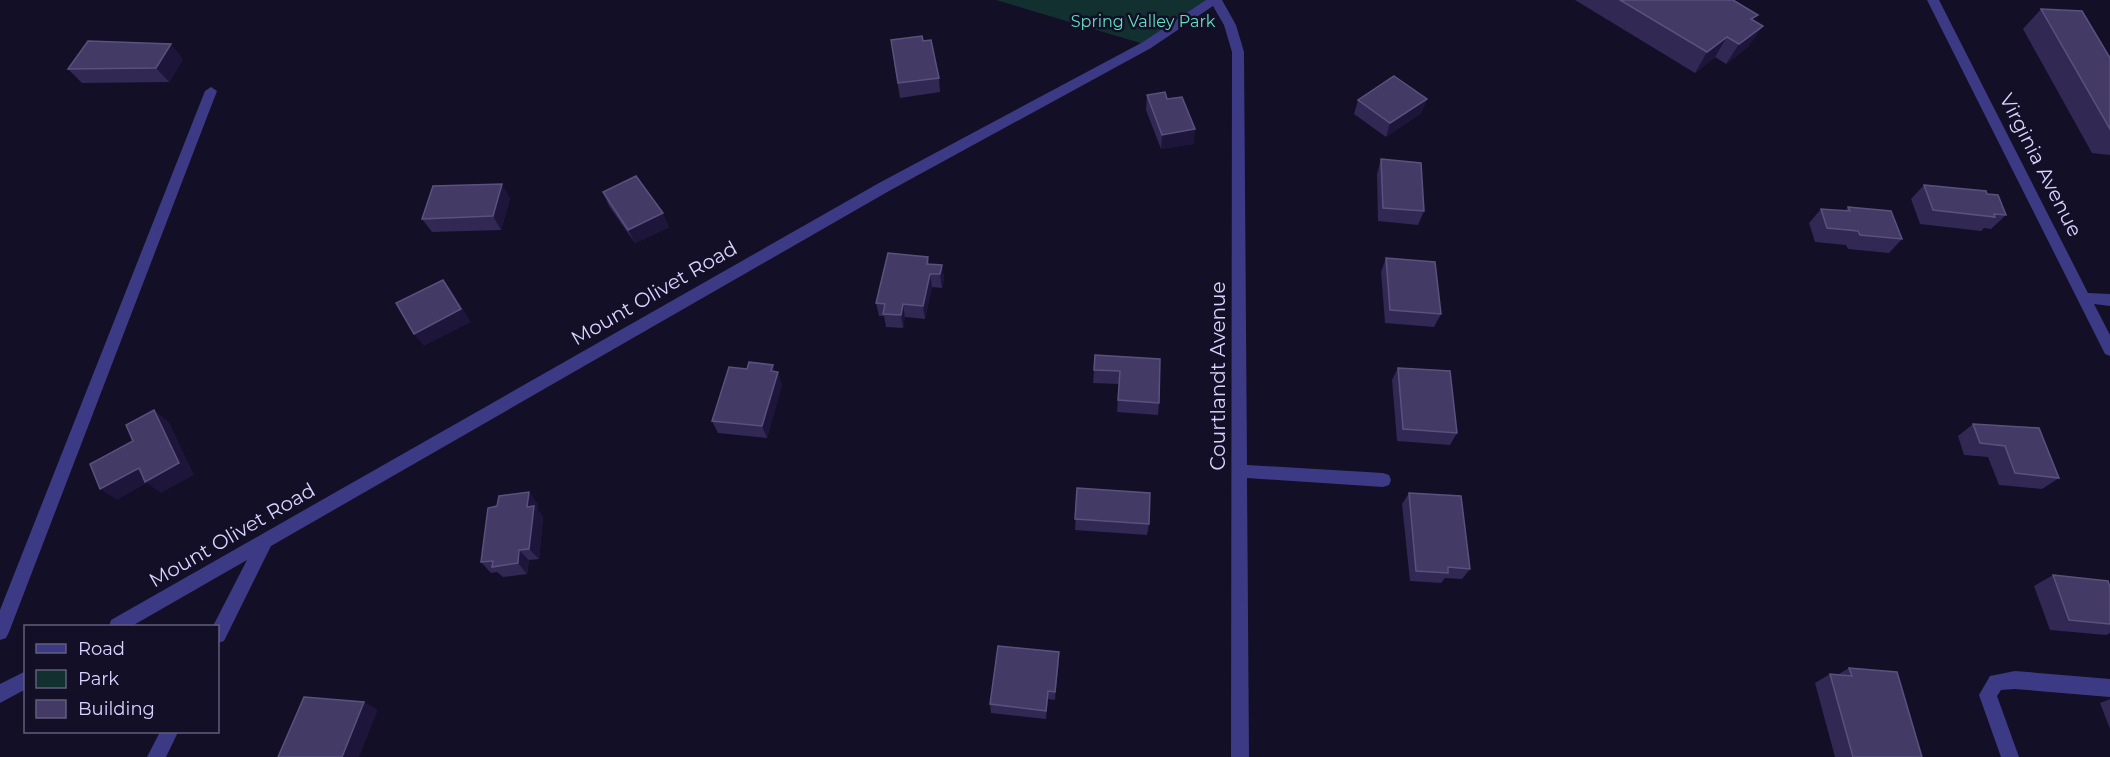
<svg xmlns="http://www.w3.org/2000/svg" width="2110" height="757" viewBox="0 0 2110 757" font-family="Montserrat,sans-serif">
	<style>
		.green { fill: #12302f }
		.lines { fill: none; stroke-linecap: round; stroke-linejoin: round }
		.minor { fill: #3d3a85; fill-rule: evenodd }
		.wall { fill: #312854 }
		.shaded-wall { fill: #1d163a }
		.building { fill: #433a66; stroke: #5a527e; stroke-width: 1.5 }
		.labels { text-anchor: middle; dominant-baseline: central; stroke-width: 5; stroke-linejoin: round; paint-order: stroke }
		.far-park-label { font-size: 16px; fill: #5fe0c0; stroke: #130f26 }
		.street-label { font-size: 20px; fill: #d9d4ff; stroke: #130f26 }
	</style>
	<rect width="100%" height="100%" fill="#130f26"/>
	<!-- green -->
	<path class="green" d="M 996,0 L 1222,0 L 1147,45 Z"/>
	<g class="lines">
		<!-- minor -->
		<g class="minor">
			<path d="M 1206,0 L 1222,0 L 1236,25 L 1244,52 L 1247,465 L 1383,473 L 1389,475 L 1391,480 L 1389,485 L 1383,487 L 1247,478 L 1249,757 L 1231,757 L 1232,52 L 1224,25 L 1213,6 L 1151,48 L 889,191 L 271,546 L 224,641 L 218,643 L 218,626 L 213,626 L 247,560 L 132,626 L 109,626 L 111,620 L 879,183 L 1143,42 Z"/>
			<path d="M 1927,0 L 1939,0 L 2088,293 L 2110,294 L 2110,306 L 2094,304 L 2110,335 L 2110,356 L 2105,354 Z"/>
			<path d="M 211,87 L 217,91 L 9,632 L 6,638 L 0,640 L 0,610 L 205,91 Z"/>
			<path d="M 26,671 L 26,689 L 0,703 L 0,684 Z"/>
			<path d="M 2015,671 L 2110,679 L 2110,697 L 2015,689 L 2001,690 L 1997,696 L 2019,757 L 2001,757 L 1979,695 L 1990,676 Z"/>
			<path d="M 160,732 L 178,732 L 166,757 L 147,757 Z"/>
		</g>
	</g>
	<!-- wall -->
	<g class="wall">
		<path d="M 1575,0 L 1733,0 L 1754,21 L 1749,46 L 1726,64 L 1715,57 L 1695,73 Z"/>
		<path d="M 2041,9 L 2110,58 L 2110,155 L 2092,153 L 2023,29 Z"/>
		<path d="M 923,41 L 939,78 L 940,92 L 900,98 L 893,55 Z"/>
		<path d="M 183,59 L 169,82 L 82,83 L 68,69 Z"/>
		<path d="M 1147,95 L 1167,99 L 1195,129 L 1193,144 L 1161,149 L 1146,110 Z"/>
		<path d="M 1427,99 L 1421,113 L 1386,137 L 1354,114 L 1358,100 Z"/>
		<path d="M 1381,159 L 1424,211 L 1418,225 L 1378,221 L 1377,174 Z"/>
		<path d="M 1924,185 L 1987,194 L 2006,215 L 1991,229 L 1984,228 L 1981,231 L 1920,224 L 1911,199 Z"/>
		<path d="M 603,192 L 669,227 L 635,243 L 609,206 Z"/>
		<path d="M 510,198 L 501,230 L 432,232 L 422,219 Z"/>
		<path d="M 1848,207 L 1902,239 L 1889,253 L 1848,249 L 1846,245 L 1815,242 L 1809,223 L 1821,209 L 1845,211 Z"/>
		<path d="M 928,257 L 929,264 L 942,265 L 944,279 L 942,288 L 932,287 L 925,319 L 905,317 L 903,328 L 886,327 L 884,316 L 879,316 L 876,303 Z"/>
		<path d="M 1386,258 L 1441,314 L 1434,327 L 1385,323 L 1381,272 Z"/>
		<path d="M 1095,355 L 1160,359 L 1159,403 L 1158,415 L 1117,412 L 1119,384 L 1093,383 Z"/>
		<path d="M 1398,368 L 1457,433 L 1450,445 L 1397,441 L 1392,380 Z"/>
		<path d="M 776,372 L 782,385 L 767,438 L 718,433 L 712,421 Z"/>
		<path d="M 1973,424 L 2059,478 L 2042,489 L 1999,485 L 1988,457 L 1964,455 L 1958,436 Z"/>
		<path d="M 1077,488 L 1149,524 L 1147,535 L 1075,530 Z"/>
		<path d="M 1409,493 L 1470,569 L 1462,579 L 1445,578 L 1441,583 L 1410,581 L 1402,504 Z"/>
		<path d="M 538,504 L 538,510 L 543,517 L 539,559 L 529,560 L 527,574 L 503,577 L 497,572 L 491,573 L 481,562 Z"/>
		<path d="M 2053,575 L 2110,587 L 2110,633 L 2106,635 L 2050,630 L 2034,586 Z"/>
		<path d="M 1059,661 L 1055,700 L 1048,699 L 1046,719 L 991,713 L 990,704 Z"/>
		<path d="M 1849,668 L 1922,757 L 1835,757 L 1815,683 L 1830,674 L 1837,675 Z"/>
		<path d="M 2110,699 L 2110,729 L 2100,703 Z"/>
	</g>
	<!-- shaded-wall -->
	<g class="shaded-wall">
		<path d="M 1763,26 L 1749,46 L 1726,64 L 1739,44 Z"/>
		<path d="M 1727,37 L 1715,57 L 1695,73 L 1707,52 Z"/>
		<path d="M 171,44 L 183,59 L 169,82 L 156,68 Z"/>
		<path d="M 1427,99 L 1421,113 L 1386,137 L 1390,123 Z"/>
		<path d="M 1195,129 L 1193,144 L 1161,149 L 1162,135 Z"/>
		<path d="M 502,184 L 510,198 L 501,230 L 493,216 Z"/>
		<path d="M 663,213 L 669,227 L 635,243 L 628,230 Z"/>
		<path d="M 942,265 L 944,279 L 942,288 L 940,274 Z"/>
		<path d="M 930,274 L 932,287 L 925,319 L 923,306 Z"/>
		<path d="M 443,280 L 453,293 L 471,322 L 424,346 L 414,334 Z"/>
		<path d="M 903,304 L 905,317 L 903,328 L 901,315 Z"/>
		<path d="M 773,365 L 777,376 L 778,372 L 782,385 L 767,438 L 762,426 Z"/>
		<path d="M 154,410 L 169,422 L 194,475 L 161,493 L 147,483 L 117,500 L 100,489 L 139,468 Z"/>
		<path d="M 529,492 L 538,504 L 538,510 L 543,517 L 539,559 L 529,549 L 527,507 Z"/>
		<path d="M 519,550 L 529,560 L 527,574 L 518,563 Z"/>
		<path d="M 1059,652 L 1059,661 L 1055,700 L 1055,692 Z"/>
		<path d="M 364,702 L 378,710 L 359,757 L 342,757 Z"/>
	</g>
	<!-- building -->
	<g class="building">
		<path d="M 1620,0 L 1733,0 L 1758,15 L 1751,19 L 1763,26 L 1739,44 L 1727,37 L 1707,52 Z"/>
		<path d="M 2041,9 L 2082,11 L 2110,58 L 2110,129 Z"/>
		<path d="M 922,36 L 923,41 L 931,40 L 939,78 L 898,83 L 891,40 Z"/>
		<path d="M 88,41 L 171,44 L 156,68 L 68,69 Z"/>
		<path d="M 1394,76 L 1427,99 L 1390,123 L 1358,100 Z"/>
		<path d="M 1165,92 L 1167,99 L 1182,97 L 1195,129 L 1162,135 L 1147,95 Z"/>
		<path d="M 1381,159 L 1421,163 L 1424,211 L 1383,208 Z"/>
		<path d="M 636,176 L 663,213 L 628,230 L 603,192 Z"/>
		<path d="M 502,184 L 493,216 L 422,219 L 433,186 Z"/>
		<path d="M 1924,185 L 1986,191 L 1987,194 L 1998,195 L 2006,215 L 1994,214 L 1995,217 L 1933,210 Z"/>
		<path d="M 1848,207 L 1891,211 L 1902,239 L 1860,235 L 1858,231 L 1827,228 L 1821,209 L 1850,211 Z"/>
		<path d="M 888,253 L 928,257 L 927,264 L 942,265 L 940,274 L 930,274 L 923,306 L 903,304 L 901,315 L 883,314 L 885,304 L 876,303 Z"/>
		<path d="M 1386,258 L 1435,262 L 1441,314 L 1390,310 Z"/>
		<path d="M 443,280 L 461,309 L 414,334 L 396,303 Z"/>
		<path d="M 1095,355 L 1160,359 L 1159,403 L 1118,400 L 1120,371 L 1094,370 Z"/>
		<path d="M 749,362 L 773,365 L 771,371 L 778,372 L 762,426 L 712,421 L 729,367 L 747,369 Z"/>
		<path d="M 1398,368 L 1450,371 L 1457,433 L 1403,429 Z"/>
		<path d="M 154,410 L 179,463 L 145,482 L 139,468 L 100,489 L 90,464 L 133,441 L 126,425 Z"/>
		<path d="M 1973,424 L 2039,428 L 2059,478 L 2015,473 L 2005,446 L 1980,443 Z"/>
		<path d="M 1077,488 L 1150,493 L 1149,524 L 1075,519 Z"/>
		<path d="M 529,492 L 527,507 L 534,506 L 529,549 L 519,550 L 518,563 L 492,567 L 493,561 L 481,562 L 488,508 L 497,506 L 499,496 Z"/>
		<path d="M 1409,493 L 1461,496 L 1470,569 L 1448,567 L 1448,573 L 1416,571 Z"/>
		<path d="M 2053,575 L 2108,581 L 2110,587 L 2110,624 L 2069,620 Z"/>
		<path d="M 998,646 L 1059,652 L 1055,692 L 1048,691 L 1046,711 L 990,704 Z"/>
		<path d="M 1849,668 L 1897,672 L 1922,757 L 1853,757 L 1830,674 L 1852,676 Z"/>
		<path d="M 304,697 L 364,702 L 342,757 L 278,757 Z"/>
	</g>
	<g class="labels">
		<!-- far-park labels -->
		<g class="far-park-label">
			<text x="1143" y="21">Spring Valley Park</text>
		</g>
		<!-- street labels -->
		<g class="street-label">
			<text transform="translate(2041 165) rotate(63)">Virginia Avenue</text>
			<text transform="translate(654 293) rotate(-30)">Mount Olivet Road</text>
			<text transform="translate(1218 376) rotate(-90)">Courtlandt Avenue</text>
			<text transform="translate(232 535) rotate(-30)">Mount Olivet Road</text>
		</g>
	</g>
	<!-- legend -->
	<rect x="24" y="625" width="195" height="108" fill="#130f26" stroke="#625e7d" stroke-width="1.5"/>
	<rect x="36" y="644" width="30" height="9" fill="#3d3a85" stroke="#625e7d" stroke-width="1.5"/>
	<text x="78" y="655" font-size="18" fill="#d9d4ff">Road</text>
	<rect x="36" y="670" width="30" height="18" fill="#12302f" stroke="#625e7d" stroke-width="1.5"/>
	<text x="78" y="685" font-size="18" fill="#d9d4ff">Park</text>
	<rect x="36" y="700" width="30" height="18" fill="#433a66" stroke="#625e7d" stroke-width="1.5"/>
	<text x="78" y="715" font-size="18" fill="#d9d4ff">Building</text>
</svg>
